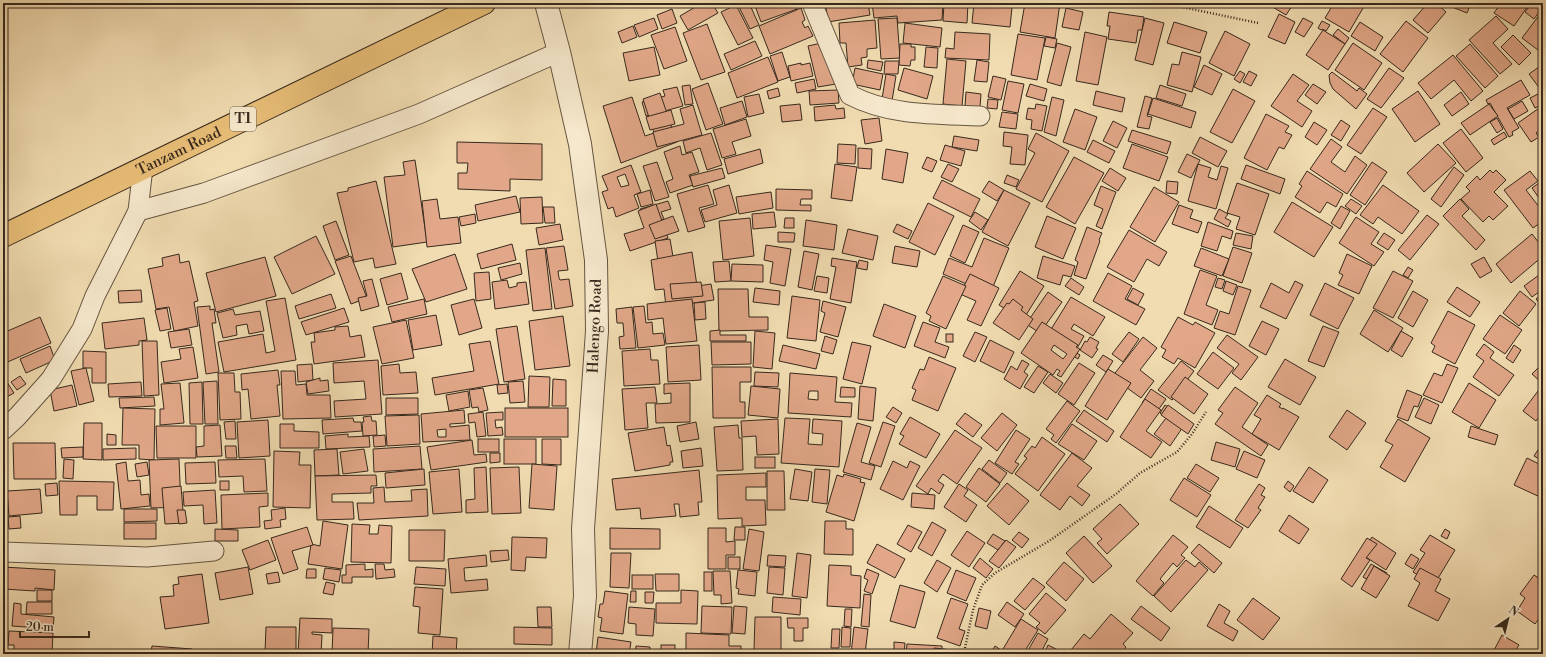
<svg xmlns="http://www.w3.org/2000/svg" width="1546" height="657" viewBox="0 0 1546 657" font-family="'Libre Bodoni',serif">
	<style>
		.building { fill: #e1a788; stroke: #37291d; fill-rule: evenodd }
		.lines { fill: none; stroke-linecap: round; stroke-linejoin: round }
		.minor-casing { stroke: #665642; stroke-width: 21 }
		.tertiary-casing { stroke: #665642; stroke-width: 24 }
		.trunk-casing { stroke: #37291d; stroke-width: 24 }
		.path { stroke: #37291d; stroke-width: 2.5; stroke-dasharray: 1 2; stroke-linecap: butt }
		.minor { stroke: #f6e8cc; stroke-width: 19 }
		.tertiary { stroke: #f6e8cc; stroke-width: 22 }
		.trunk { stroke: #e8be78; stroke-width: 22 }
		.labels { text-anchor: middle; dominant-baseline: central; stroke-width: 3; stroke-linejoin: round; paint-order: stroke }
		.shield { fill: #f6e8cc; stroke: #706252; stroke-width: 1 }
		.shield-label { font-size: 14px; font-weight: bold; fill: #37291d }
		.street-label { font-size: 15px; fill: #37291d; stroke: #f6e8cc }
	</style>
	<rect width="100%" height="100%" fill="#f1dcb1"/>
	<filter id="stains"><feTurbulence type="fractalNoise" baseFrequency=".005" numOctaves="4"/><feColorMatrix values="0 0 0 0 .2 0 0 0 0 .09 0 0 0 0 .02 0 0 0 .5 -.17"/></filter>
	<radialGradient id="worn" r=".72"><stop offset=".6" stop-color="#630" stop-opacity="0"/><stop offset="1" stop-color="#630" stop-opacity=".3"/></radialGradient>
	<!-- building -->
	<g class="building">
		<path d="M 702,3 L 712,3 L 718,13 L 688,30 L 680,16 Z"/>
		<path d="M 742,3 L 749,3 L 759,25 L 750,29 L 738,5 Z"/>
		<path d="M 754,3 L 795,3 L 797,9 L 761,22 Z"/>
		<path d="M 850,3 L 868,3 L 870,15 L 828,22 L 826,7 Z"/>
		<path d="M 872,3 L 943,3 L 942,20 L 898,23 L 897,16 L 874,18 Z"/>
		<path d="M 944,3 L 968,3 L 967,23 L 943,21 Z"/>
		<path d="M 974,3 L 1012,7 L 1010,27 L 972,23 Z"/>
		<path d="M 1025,3 L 1060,3 L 1055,38 L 1020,32 Z"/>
		<path d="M 1266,3 L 1294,3 L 1286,15 Z"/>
		<path d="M 1334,3 L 1366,3 L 1349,32 L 1325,18 Z"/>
		<path d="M 1428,3 L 1436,3 L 1446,12 L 1428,33 L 1413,20 Z"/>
		<path d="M 1442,3 L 1471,3 L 1467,13 Z"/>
		<path d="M 1501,3 L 1530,3 L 1514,26 L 1494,13 Z"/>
		<path d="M 1532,3 L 1535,3 L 1542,8 L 1534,19 L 1525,12 Z"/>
		<path d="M 736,5 L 753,38 L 738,45 L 721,12 Z"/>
		<path d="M 801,8 L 805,20 L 802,22 L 805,28 L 808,26 L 813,36 L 770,54 L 759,26 Z"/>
		<path d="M 1066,8 L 1083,12 L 1079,30 L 1062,27 Z"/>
		<path d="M 672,9 L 677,23 L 662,29 L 657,15 Z"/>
		<path d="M 1543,10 L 1543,52 L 1542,53 L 1522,38 Z"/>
		<path d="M 1109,12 L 1144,17 L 1142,30 L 1138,30 L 1136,43 L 1108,39 L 1110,26 L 1107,26 Z"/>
		<path d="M 1279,14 L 1295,22 L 1285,44 L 1268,37 Z"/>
		<path d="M 1496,16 L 1508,29 L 1493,43 L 1512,64 L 1500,74 L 1469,40 Z"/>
		<path d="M 654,18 L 658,29 L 639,37 L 634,25 Z"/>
		<path d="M 897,18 L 900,58 L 881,59 L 878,19 Z"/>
		<path d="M 1145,18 L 1164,23 L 1153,65 L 1135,60 Z"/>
		<path d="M 1303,18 L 1313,23 L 1304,37 L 1295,32 Z"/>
		<path d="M 875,20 L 877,48 L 867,49 L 867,57 L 861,58 L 862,65 L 848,67 L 846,43 L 840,43 L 839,23 Z"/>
		<path d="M 1322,21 L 1330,25 L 1326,31 L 1322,29 L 1321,30 L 1318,28 Z"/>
		<path d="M 1406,21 L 1428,38 L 1403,72 L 1380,54 Z"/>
		<path d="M 1174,22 L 1207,32 L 1200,53 L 1167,43 Z"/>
		<path d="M 1360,22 L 1383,37 L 1375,51 L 1351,36 Z"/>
		<path d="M 905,23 L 942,28 L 940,47 L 903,43 Z"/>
		<path d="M 707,24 L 725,72 L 701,80 L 683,33 Z"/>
		<path d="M 633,26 L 637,37 L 622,43 L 618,32 Z"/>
		<path d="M 675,27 L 687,61 L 664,69 L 651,35 Z"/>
		<path d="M 1338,29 L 1349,38 L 1345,44 L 1333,35 Z"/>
		<path d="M 1323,30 L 1345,44 L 1328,70 L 1306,55 Z"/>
		<path d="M 1225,31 L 1250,44 L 1234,76 L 1209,63 Z"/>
		<path d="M 955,32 L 990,34 L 989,60 L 945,58 L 946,48 L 954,49 Z"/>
		<path d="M 1085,32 L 1107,37 L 1098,85 L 1076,81 Z"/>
		<path d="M 1018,34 L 1045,38 L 1037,80 L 1011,75 Z"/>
		<path d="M 1513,35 L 1531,53 L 1519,65 L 1501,47 Z"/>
		<path d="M 1046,37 L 1057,39 L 1055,48 L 1044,46 Z"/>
		<path d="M 755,41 L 762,56 L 731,70 L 724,54 Z"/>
		<path d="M 826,42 L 836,84 L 818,87 L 808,46 Z"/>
		<path d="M 1057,43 L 1071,47 L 1061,86 L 1047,82 Z"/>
		<path d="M 1353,43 L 1382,63 L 1364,90 L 1335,70 Z"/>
		<path d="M 900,44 L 911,44 L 911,47 L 915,47 L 915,60 L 911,60 L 910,66 L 899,65 Z"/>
		<path d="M 1470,44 L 1498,76 L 1485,88 L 1456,56 Z"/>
		<path d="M 654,47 L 660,75 L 629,81 L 623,53 Z"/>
		<path d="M 926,47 L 938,48 L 937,68 L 924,67 Z"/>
		<path d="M 782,52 L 790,77 L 778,81 L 770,56 Z"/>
		<path d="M 1182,52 L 1201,57 L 1192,92 L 1167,85 L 1172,64 L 1179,65 Z"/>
		<path d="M 1453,55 L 1483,91 L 1471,101 L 1454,80 L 1431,99 L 1418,83 Z"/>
		<path d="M 768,57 L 778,82 L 737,98 L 728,73 Z"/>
		<path d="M 947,59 L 966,61 L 962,106 L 943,104 Z"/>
		<path d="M 868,60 L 883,62 L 881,71 L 867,68 Z"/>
		<path d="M 977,60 L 989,62 L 987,82 L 974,81 Z"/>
		<path d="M 885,61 L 899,61 L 898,74 L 884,74 Z"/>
		<path d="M 801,63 L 801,65 L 810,63 L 813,76 L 791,81 L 788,66 Z"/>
		<path d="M 1543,64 L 1543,93 L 1529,74 Z"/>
		<path d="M 1204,65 L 1222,74 L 1212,95 L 1194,87 Z"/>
		<path d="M 855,68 L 883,74 L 880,90 L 852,84 Z"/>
		<path d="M 904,68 L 933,76 L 927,99 L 898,90 Z"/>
		<path d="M 1389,68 L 1404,78 L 1381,108 L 1367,99 Z"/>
		<path d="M 1240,71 L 1245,74 L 1240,83 L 1234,79 Z"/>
		<path d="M 1249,71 L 1257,75 L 1251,86 L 1243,82 Z"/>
		<path d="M 1332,72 L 1357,91 L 1359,88 L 1367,94 L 1356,109 L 1333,89 L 1330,83 L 1329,75 Z"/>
		<path d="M 886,74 L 896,76 L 892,101 L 882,99 Z"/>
		<path d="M 1293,74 L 1309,85 L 1297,101 L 1312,111 L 1302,127 L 1271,106 Z"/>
		<path d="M 993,76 L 1006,79 L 1001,100 L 988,97 Z"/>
		<path d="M 814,79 L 816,89 L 797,93 L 795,83 Z"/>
		<path d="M 1521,80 L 1530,95 L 1507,108 L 1519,128 L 1512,132 L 1513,135 L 1509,137 L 1490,103 L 1488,104 L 1486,100 Z"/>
		<path d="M 1008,81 L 1024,84 L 1018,113 L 1002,110 Z"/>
		<path d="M 708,83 L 723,124 L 706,130 L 692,89 Z"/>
		<path d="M 1030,84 L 1047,89 L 1044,101 L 1026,96 Z"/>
		<path d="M 1313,84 L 1326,92 L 1317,104 L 1305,95 Z"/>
		<path d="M 690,85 L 693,104 L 685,105 L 682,86 Z"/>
		<path d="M 1160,85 L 1186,94 L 1182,106 L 1156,98 Z"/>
		<path d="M 677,87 L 683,106 L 646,116 L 642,102 L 665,96 L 663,90 Z"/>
		<path d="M 778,88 L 780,96 L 769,99 L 767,91 Z"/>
		<path d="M 1233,89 L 1255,101 L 1232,143 L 1210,132 Z"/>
		<path d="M 838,90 L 839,103 L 810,105 L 809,91 Z"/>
		<path d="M 1096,91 L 1125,98 L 1122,112 L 1093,105 Z"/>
		<path d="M 1418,91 L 1440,124 L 1415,142 L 1392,109 Z"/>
		<path d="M 966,92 L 981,94 L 980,107 L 965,106 Z"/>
		<path d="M 1461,92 L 1469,104 L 1452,116 L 1444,105 Z"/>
		<path d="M 660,93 L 677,142 L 621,163 L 603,106 L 632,97 L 645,136 L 654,133 L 643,99 Z"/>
		<path d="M 1540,93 L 1543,100 L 1543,104 L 1535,108 L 1530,98 Z"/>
		<path d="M 759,94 L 764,113 L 748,117 L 744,97 Z"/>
		<path d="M 1145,96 L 1152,98 L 1147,116 L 1152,117 L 1149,129 L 1137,127 Z"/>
		<path d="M 1052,97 L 1064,100 L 1056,136 L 1044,132 Z"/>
		<path d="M 1153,98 L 1196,112 L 1191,128 L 1148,114 Z"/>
		<path d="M 988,99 L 998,100 L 997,109 L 987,108 Z"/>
		<path d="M 742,101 L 747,117 L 725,125 L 720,108 Z"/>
		<path d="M 1522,101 L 1528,111 L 1514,119 L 1508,109 Z"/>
		<path d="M 800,104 L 802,120 L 782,122 L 780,106 Z"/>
		<path d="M 1036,104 L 1047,106 L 1042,131 L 1031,129 L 1032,120 L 1026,119 L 1028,108 L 1035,109 Z"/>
		<path d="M 1489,104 L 1498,116 L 1470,135 L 1461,123 Z"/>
		<path d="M 693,105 L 702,135 L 657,147 L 653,132 L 684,124 L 680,109 Z"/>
		<path d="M 835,105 L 836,109 L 844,108 L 845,118 L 815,121 L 814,107 Z"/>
		<path d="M 1542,106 L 1543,108 L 1543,128 L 1536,133 L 1539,137 L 1531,142 L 1518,123 Z"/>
		<path d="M 1373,108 L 1387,117 L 1361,154 L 1347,145 Z"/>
		<path d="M 1075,109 L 1097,117 L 1085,150 L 1063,142 Z"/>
		<path d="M 671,110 L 675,124 L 650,130 L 646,117 Z"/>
		<path d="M 1002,112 L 1018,114 L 1016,129 L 999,127 Z"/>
		<path d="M 1266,114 L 1289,126 L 1285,132 L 1292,135 L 1284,149 L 1279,147 L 1267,170 L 1244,158 Z"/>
		<path d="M 879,118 L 882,141 L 865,144 L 861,120 Z"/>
		<path d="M 1497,118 L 1503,129 L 1497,133 L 1490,122 Z"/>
		<path d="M 746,119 L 751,136 L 732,142 L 736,154 L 722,158 L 713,129 Z"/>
		<path d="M 1341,120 L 1350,126 L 1341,141 L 1331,135 Z"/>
		<path d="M 1113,121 L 1127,128 L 1117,148 L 1103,141 Z"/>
		<path d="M 1314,122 L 1327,130 L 1317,145 L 1305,137 Z"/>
		<path d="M 1461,129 L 1483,158 L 1466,172 L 1443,143 Z"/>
		<path d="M 1132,130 L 1171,142 L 1167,154 L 1128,141 Z"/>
		<path d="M 1004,132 L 1028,135 L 1025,165 L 1010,164 L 1012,147 L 1003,146 Z"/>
		<path d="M 1504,132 L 1507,137 L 1494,145 L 1491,140 Z"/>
		<path d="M 711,133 L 722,165 L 707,170 L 700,148 L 686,153 L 683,141 Z"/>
		<path d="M 1036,133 L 1069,151 L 1042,202 L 1016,189 L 1035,153 L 1028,149 Z"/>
		<path d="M 954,136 L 979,140 L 977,151 L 952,147 Z"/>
		<path d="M 1200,137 L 1227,151 L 1218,167 L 1192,153 Z"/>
		<path d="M 1331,139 L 1342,147 L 1331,162 L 1345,172 L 1355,156 L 1367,165 L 1347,194 L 1310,169 Z"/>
		<path d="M 1093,140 L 1115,151 L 1109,163 L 1087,152 Z"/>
		<path d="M 457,142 L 542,144 L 542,180 L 510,179 L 510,191 L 458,189 L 458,173 L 467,173 L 468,163 L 457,163 Z"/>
		<path d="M 838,144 L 856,145 L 855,164 L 837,163 Z"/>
		<path d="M 1132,144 L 1168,157 L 1159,181 L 1123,168 Z"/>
		<path d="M 1438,144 L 1456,163 L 1424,192 L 1407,173 Z"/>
		<path d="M 945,145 L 965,151 L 961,166 L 940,160 Z"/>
		<path d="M 680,146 L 682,155 L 692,152 L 699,172 L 689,175 L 693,185 L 670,193 L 666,182 L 673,179 L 664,152 Z"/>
		<path d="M 858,148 L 872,149 L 871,169 L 858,168 Z"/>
		<path d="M 760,149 L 763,163 L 728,174 L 724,159 Z"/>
		<path d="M 886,149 L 908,153 L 903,183 L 882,179 Z"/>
		<path d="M 1187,154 L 1200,160 L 1191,178 L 1178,172 Z"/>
		<path d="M 927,157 L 937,161 L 932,172 L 922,168 Z"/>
		<path d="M 1074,157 L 1104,173 L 1075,224 L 1046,207 Z"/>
		<path d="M 415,160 L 427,242 L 393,247 L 384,177 L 405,175 L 403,162 Z"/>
		<path d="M 657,162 L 669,197 L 655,201 L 643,166 Z"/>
		<path d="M 1372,162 L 1387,172 L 1365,205 L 1350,195 Z"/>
		<path d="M 835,164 L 857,167 L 852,201 L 831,198 Z"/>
		<path d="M 948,164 L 959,169 L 952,182 L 941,177 Z"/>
		<path d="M 1198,164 L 1211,168 L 1208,177 L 1217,180 L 1221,166 L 1228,168 L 1216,209 L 1188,201 Z"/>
		<path d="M 631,165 L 641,192 L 634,195 L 639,208 L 616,217 L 613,207 L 608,209 L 602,192 L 608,190 L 602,176 ZM 625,174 L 629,185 L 621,187 L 617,177 Z"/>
		<path d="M 1246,165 L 1285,179 L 1280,194 L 1241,179 Z"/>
		<path d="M 1454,167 L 1464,175 L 1441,207 L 1431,199 Z"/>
		<path d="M 722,168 L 725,178 L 693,187 L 690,176 Z"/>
		<path d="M 1110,168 L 1126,178 L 1118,191 L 1102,181 Z"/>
		<path d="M 1490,170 L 1493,173 L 1496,170 L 1506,180 L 1494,192 L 1508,206 L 1493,220 L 1489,216 L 1483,222 L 1461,199 L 1470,191 L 1466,187 L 1477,176 L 1480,180 Z"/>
		<path d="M 1307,171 L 1343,194 L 1336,207 L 1327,202 L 1320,213 L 1295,197 L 1302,186 L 1299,184 Z"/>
		<path d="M 1530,171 L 1538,181 L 1526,190 L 1543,212 L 1543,221 L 1533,228 L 1504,190 Z"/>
		<path d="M 1007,175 L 1019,180 L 1016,187 L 1004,183 Z"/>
		<path d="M 942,180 L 980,199 L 971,217 L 933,198 Z"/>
		<path d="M 1543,180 L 1543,204 L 1532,188 Z"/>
		<path d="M 376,181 L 396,264 L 375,268 L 373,258 L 354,262 L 337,193 L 348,191 L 348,188 Z"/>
		<path d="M 989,181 L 1004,190 L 997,201 L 982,192 Z"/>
		<path d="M 1167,181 L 1178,182 L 1177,194 L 1166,193 Z"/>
		<path d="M 1237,183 L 1269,194 L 1255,235 L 1236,229 L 1240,217 L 1227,213 Z"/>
		<path d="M 708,185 L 714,204 L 699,208 L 705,227 L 688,232 L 677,194 Z"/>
		<path d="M 729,185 L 737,213 L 705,222 L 701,210 L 717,205 L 713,190 Z"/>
		<path d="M 1383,185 L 1419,211 L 1402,234 L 1378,217 L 1373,224 L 1360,215 Z"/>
		<path d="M 1101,186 L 1116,192 L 1102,229 L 1096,226 L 1103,209 L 1094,205 Z"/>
		<path d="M 1154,187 L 1179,202 L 1155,242 L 1130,227 Z"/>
		<path d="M 776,189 L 812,190 L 812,199 L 801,199 L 800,205 L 811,205 L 811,211 L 776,210 Z"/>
		<path d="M 650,190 L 653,204 L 641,207 L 637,194 Z"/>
		<path d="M 1004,190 L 1030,203 L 1008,246 L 982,232 Z"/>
		<path d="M 771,192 L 773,208 L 739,214 L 736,197 Z"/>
		<path d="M 516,196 L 520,212 L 478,221 L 475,205 Z"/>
		<path d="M 542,197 L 543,223 L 521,224 L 520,198 Z"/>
		<path d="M 437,199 L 440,219 L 458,217 L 461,243 L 427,247 L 422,201 Z"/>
		<path d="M 1351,199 L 1362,206 L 1356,214 L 1345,206 Z"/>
		<path d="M 1460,199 L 1469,209 L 1462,216 L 1485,240 L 1476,250 L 1443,216 Z"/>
		<path d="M 668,201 L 671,209 L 661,212 L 664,219 L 650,223 L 648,216 L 642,217 L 640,209 Z"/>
		<path d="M 1292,202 L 1333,227 L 1314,257 L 1274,232 Z"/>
		<path d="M 928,203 L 954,216 L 935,255 L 909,242 Z"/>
		<path d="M 656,204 L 668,238 L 630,251 L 624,234 L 644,228 L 638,211 Z"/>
		<path d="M 1179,205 L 1193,210 L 1190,218 L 1202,222 L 1198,233 L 1172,224 Z"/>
		<path d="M 1341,206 L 1350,211 L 1340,229 L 1331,223 Z"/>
		<path d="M 543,207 L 554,207 L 555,223 L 545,223 Z"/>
		<path d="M 1219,209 L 1228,214 L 1225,218 L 1231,221 L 1228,227 L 1214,219 Z"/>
		<path d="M 774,212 L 776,227 L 753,229 L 752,214 Z"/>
		<path d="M 975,212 L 988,220 L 981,230 L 969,221 Z"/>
		<path d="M 475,214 L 476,223 L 461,226 L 459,217 Z"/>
		<path d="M 1427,215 L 1439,224 L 1410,260 L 1398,250 Z"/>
		<path d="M 673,216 L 679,231 L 655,239 L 649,225 Z"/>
		<path d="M 1047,216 L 1076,228 L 1063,259 L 1035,247 Z"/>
		<path d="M 1356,217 L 1379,232 L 1371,244 L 1384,252 L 1374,266 L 1339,243 Z"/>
		<path d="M 750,218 L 754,256 L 723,260 L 719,221 Z"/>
		<path d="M 785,218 L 794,218 L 794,228 L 784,228 Z"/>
		<path d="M 806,220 L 837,225 L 834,250 L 803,246 Z"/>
		<path d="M 336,221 L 349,255 L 335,260 L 323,226 Z"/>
		<path d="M 1208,222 L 1233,231 L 1231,239 L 1222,236 L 1217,251 L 1201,246 Z"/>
		<path d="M 560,224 L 563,240 L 539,245 L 536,228 Z"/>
		<path d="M 897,224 L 912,231 L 908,239 L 893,232 Z"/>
		<path d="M 963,225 L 979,232 L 965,263 L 950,256 Z"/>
		<path d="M 1087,227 L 1102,233 L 1099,240 L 1100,241 L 1086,279 L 1074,275 L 1078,262 L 1075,260 Z"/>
		<path d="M 848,229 L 878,236 L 873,260 L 842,253 Z"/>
		<path d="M 1129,230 L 1167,252 L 1159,266 L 1147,259 L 1134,282 L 1107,267 Z"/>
		<path d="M 778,232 L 795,233 L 794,242 L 778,242 Z"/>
		<path d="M 1236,233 L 1253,236 L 1251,249 L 1233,245 Z"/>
		<path d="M 1384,233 L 1395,240 L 1388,250 L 1377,243 Z"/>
		<path d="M 1532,234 L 1543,248 L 1543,256 L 1511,283 L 1496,264 Z"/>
		<path d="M 316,236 L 335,274 L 292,294 L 274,257 Z"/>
		<path d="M 984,238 L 1009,248 L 990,294 L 943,274 L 949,258 L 972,267 Z"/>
		<path d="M 670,239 L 677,280 L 661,282 L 655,241 Z"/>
		<path d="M 512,244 L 516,260 L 481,269 L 477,254 Z"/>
		<path d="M 766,245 L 791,249 L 785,286 L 770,283 L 773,262 L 764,260 Z"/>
		<path d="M 564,246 L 568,270 L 558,271 L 559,278 L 560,280 L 569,279 L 573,306 L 555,309 L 546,248 Z"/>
		<path d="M 895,246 L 920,251 L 917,267 L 892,263 Z"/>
		<path d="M 1233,247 L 1252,253 L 1242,283 L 1223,276 Z"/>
		<path d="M 545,248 L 552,309 L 533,311 L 526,250 Z"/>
		<path d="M 1201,248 L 1229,259 L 1222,276 L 1194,266 Z"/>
		<path d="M 804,251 L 819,254 L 812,290 L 798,287 Z"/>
		<path d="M 692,252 L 697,286 L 711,284 L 714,300 L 666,307 L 664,289 L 655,290 L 651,260 Z"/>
		<path d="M 179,254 L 180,263 L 189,261 L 198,301 L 194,302 L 198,326 L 174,331 L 169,307 L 156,309 L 148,269 L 163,266 L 162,258 Z"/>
		<path d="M 455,254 L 467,289 L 426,302 L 412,269 Z"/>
		<path d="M 1347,254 L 1372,266 L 1359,294 L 1338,285 L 1343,275 L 1339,273 Z"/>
		<path d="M 351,256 L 367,298 L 351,304 L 335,261 Z"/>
		<path d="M 1043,256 L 1075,266 L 1071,277 L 1063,275 L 1060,285 L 1037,278 Z"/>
		<path d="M 265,257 L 276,296 L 216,312 L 206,273 Z"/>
		<path d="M 1484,257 L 1492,271 L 1480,278 L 1471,264 Z"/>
		<path d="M 832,258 L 857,262 L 851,303 L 830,299 L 836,267 L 831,266 Z"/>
		<path d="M 859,260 L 868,262 L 867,270 L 857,268 Z"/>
		<path d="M 729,261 L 731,281 L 715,282 L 713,262 Z"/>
		<path d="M 520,263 L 522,274 L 501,280 L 498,268 Z"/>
		<path d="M 732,264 L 763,265 L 763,282 L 731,281 Z"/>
		<path d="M 1408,267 L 1413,270 L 1408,278 L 1403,275 Z"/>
		<path d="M 1200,270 L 1217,276 L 1206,305 L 1218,310 L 1212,325 L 1184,314 Z"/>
		<path d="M 1020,271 L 1044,286 L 1023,320 L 999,305 Z"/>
		<path d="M 1393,271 L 1413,281 L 1393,318 L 1373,308 Z"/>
		<path d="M 489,272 L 491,299 L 476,301 L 474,273 Z"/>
		<path d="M 1543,272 L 1543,289 L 1532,297 L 1524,286 Z"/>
		<path d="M 401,273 L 408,299 L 387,305 L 380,279 Z"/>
		<path d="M 1108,273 L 1132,286 L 1125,299 L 1145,309 L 1136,325 L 1093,301 Z"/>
		<path d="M 970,274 L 999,288 L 981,326 L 967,320 L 976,301 L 960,294 Z"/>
		<path d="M 817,276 L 829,278 L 827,293 L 814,291 Z"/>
		<path d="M 943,276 L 966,286 L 946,329 L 929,321 L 931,316 L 926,313 Z"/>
		<path d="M 1071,278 L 1084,287 L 1079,295 L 1065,286 Z"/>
		<path d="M 1218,278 L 1225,280 L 1222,289 L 1215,287 Z"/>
		<path d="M 372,279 L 379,306 L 361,311 L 358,298 L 367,296 L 363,281 Z"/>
		<path d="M 507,280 L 509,288 L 517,286 L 517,283 L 526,282 L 529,304 L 495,309 L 492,282 Z"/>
		<path d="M 1226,281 L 1237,285 L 1233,295 L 1223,291 Z"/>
		<path d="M 1295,281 L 1303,285 L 1286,319 L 1260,307 L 1271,283 L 1289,293 Z"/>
		<path d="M 701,282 L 703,296 L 672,299 L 670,284 Z"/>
		<path d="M 1325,283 L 1354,298 L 1338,329 L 1310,315 Z"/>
		<path d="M 1238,286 L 1251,290 L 1235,335 L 1214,328 L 1220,311 L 1229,314 Z"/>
		<path d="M 1457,287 L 1480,302 L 1470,317 L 1447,302 Z"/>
		<path d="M 755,288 L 780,291 L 779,305 L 753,302 Z"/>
		<path d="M 1133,288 L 1144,294 L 1138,305 L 1127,299 Z"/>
		<path d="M 718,289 L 748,289 L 749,317 L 768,317 L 768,330 L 719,331 Z"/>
		<path d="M 141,290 L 142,302 L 119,303 L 118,291 Z"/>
		<path d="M 1413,291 L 1428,300 L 1413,327 L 1398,318 Z"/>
		<path d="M 1520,291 L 1536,304 L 1519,326 L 1503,313 Z"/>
		<path d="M 1048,292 L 1062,302 L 1040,333 L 1026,324 Z"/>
		<path d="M 1543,293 L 1543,308 L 1536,299 Z"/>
		<path d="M 331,294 L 336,308 L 299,319 L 295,306 Z"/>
		<path d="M 792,296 L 820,300 L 816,341 L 787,338 Z"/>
		<path d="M 1071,297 L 1105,317 L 1093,336 L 1074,324 L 1071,329 L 1084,336 L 1075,352 L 1080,355 L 1078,359 L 1045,339 Z"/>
		<path d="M 285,298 L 296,360 L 224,372 L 218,342 L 263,334 L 266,353 L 275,351 L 266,301 Z"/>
		<path d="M 424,299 L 427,314 L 392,322 L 388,307 Z"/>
		<path d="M 474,299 L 482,328 L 459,335 L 451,305 Z"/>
		<path d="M 692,299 L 697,341 L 666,344 L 663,318 L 648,320 L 647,304 Z"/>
		<path d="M 1013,299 L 1023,307 L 1021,310 L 1033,319 L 1019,340 L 993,323 L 1007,303 L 1009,304 Z"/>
		<path d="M 823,301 L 846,307 L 838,337 L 820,332 L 825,313 L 821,311 Z"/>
		<path d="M 705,302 L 706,319 L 695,320 L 694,303 Z"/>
		<path d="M 884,304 L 916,316 L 905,348 L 873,336 Z"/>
		<path d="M 210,306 L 210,310 L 214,309 L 216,323 L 212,323 L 219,372 L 206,374 L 197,307 Z"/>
		<path d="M 644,306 L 646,323 L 652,322 L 653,334 L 663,333 L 665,345 L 638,348 L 633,307 Z"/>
		<path d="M 632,307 L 636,348 L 620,349 L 619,337 L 624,336 L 623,323 L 617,323 L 616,309 Z"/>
		<path d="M 167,308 L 171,329 L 160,331 L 155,310 Z"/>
		<path d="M 344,308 L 349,322 L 306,335 L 301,322 Z"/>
		<path d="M 233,309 L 235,315 L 260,311 L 264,331 L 249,334 L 247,324 L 236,326 L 237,335 L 223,338 L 217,313 Z"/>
		<path d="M 1374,310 L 1403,328 L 1388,352 L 1360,334 Z"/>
		<path d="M 1448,311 L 1475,325 L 1455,364 L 1432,352 L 1435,346 L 1431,343 Z"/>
		<path d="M 436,315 L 442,345 L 413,350 L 408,320 Z"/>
		<path d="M 1500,315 L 1522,330 L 1505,354 L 1483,339 Z"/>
		<path d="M 563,316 L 570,366 L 535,370 L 529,321 Z"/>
		<path d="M 40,317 L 51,343 L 3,364 L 3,333 Z"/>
		<path d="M 1178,317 L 1193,325 L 1195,322 L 1215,333 L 1195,368 L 1178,358 L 1174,364 L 1162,357 L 1166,350 L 1161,347 Z"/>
		<path d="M 144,318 L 147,340 L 139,341 L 139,345 L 105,349 L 102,323 Z"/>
		<path d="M 406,320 L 414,358 L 382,364 L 373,327 Z"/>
		<path d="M 1262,321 L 1279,329 L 1266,355 L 1249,346 Z"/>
		<path d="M 923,322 L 940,328 L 935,342 L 949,347 L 945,358 L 914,346 Z"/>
		<path d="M 1042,322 L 1078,345 L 1076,347 L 1080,349 L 1061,377 L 1057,375 L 1060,371 L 1057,369 L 1053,375 L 1021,353 ZM 1054,345 L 1067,354 L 1063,359 L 1051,350 Z"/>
		<path d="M 348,326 L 350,337 L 361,335 L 365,357 L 314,364 L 311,342 L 315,342 L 314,333 L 335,330 L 335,327 Z"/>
		<path d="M 517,326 L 525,379 L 504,382 L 496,329 Z"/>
		<path d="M 1323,326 L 1339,332 L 1324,367 L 1308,361 Z"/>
		<path d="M 189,329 L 192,345 L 171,348 L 168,332 Z"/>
		<path d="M 720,330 L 720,335 L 746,335 L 746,341 L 710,341 L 710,331 Z"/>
		<path d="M 755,331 L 775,333 L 772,369 L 753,367 Z"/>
		<path d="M 1401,331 L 1413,338 L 1402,357 L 1391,350 Z"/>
		<path d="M 975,332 L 987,337 L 975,362 L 963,356 Z"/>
		<path d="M 1129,332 L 1139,339 L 1123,362 L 1112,354 Z"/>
		<rect x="946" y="334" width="7" height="8"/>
		<path d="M 1227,335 L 1258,357 L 1241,380 L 1232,373 L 1239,364 L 1217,348 Z"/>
		<path d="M 825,336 L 837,340 L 833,354 L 821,351 Z"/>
		<path d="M 1090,337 L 1099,342 L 1096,348 L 1098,349 L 1092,358 L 1080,350 L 1085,341 L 1087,342 Z"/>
		<path d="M 1143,337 L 1157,348 L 1140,370 L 1154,381 L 1141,398 L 1112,377 Z"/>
		<path d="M 990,340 L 1014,352 L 1004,373 L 980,361 Z"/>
		<path d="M 142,341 L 157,341 L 159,395 L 144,396 Z"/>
		<path d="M 490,341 L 499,384 L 435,395 L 432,378 L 474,371 L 469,344 Z"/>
		<path d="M 711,342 L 751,342 L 751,364 L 712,365 Z"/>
		<path d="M 852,342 L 871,346 L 862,384 L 843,379 Z"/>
		<path d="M 1484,344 L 1494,352 L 1490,358 L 1514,375 L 1499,396 L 1473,377 L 1484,361 L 1476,355 Z"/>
		<path d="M 699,345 L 701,380 L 668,382 L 666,347 Z"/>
		<path d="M 783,345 L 820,354 L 816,369 L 779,361 Z"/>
		<path d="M 1514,345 L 1521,350 L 1513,363 L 1506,358 Z"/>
		<path d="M 50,346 L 55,360 L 26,373 L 20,359 Z"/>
		<path d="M 193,347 L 198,378 L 164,383 L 161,362 L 181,359 L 179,349 Z"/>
		<path d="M 650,349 L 651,360 L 658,360 L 660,384 L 624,386 L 622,351 Z"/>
		<path d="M 83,351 L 106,352 L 106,383 L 92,383 L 92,368 L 83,368 Z"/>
		<path d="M 1213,352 L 1234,368 L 1218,389 L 1197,374 Z"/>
		<path d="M 1103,355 L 1113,361 L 1106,372 L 1096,365 Z"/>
		<path d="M 929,357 L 956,368 L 938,411 L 912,400 L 916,390 L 912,388 L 920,369 L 924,370 Z"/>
		<path d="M 1285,359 L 1316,377 L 1300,405 L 1268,387 Z"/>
		<path d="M 378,360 L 382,414 L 335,417 L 334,401 L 366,399 L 364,381 L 334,383 L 333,363 Z"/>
		<path d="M 1022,360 L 1029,364 L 1024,372 L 1028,375 L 1020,389 L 1004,379 L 1011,366 L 1017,370 Z"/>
		<path d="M 1181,361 L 1194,371 L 1172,400 L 1158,390 Z"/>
		<path d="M 1079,363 L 1095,373 L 1074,405 L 1058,394 Z"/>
		<path d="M 1543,363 L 1543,384 L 1532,374 Z"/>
		<path d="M 312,364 L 313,380 L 298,382 L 297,365 Z"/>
		<path d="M 399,364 L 400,373 L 416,372 L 418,393 L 383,395 L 381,366 Z"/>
		<path d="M 1447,364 L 1458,368 L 1442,403 L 1423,395 L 1434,373 L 1442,376 Z"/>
		<path d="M 1038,366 L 1048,372 L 1034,393 L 1024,387 Z"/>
		<path d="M 712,367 L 751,367 L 751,382 L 740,382 L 740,402 L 745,402 L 745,418 L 713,418 Z"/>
		<path d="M 86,368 L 94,401 L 79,405 L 71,371 Z"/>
		<path d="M 1108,369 L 1131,383 L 1107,420 L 1085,406 Z"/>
		<path d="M 278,370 L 280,385 L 277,385 L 280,416 L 251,419 L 248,389 L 242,390 L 241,374 Z"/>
		<path d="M 281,371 L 295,371 L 296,385 L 306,384 L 307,395 L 330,395 L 331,418 L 283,419 Z"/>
		<path d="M 755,372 L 779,373 L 778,387 L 754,386 Z"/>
		<path d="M 218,373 L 234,373 L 235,392 L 240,392 L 241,419 L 220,420 Z"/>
		<path d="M 790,373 L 837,377 L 835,402 L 852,403 L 851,417 L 788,413 ZM 809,391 L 818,391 L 818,400 L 808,399 Z"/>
		<path d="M 1050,374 L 1063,383 L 1056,393 L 1043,383 Z"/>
		<path d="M 3,376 L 14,393 L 3,399 Z"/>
		<path d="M 20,376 L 26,384 L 17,390 L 11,382 Z"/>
		<path d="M 529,376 L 550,377 L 549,407 L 528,407 Z"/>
		<path d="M 1185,377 L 1208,394 L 1194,414 L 1171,397 Z"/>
		<path d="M 320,378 L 320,381 L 328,380 L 329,391 L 308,394 L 306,382 Z"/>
		<path d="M 553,379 L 566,380 L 566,406 L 552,406 Z"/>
		<path d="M 217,381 L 218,424 L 205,424 L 203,382 Z"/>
		<path d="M 523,381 L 525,402 L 510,403 L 508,382 Z"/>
		<path d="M 141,382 L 142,396 L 109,397 L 108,384 Z"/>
		<path d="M 202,382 L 203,424 L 190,424 L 189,383 Z"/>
		<path d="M 180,383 L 184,423 L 160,425 L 160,409 L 164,409 L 161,384 Z"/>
		<path d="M 690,383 L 690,422 L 656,423 L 655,404 L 671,403 L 671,393 L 664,394 L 664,384 Z"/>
		<path d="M 1469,383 L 1496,400 L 1479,428 L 1452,412 Z"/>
		<path d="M 507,384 L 508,393 L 498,394 L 497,385 Z"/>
		<path d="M 72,385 L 77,406 L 54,411 L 50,390 Z"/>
		<path d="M 751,386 L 780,389 L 778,418 L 748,415 Z"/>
		<path d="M 860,386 L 876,388 L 873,421 L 858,419 Z"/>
		<path d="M 655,387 L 657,403 L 646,403 L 648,428 L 625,430 L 622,389 Z"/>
		<path d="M 841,387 L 855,388 L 855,397 L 840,397 Z"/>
		<path d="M 1235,387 L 1258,403 L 1242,427 L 1268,445 L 1261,456 L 1215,424 L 1223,413 L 1218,410 Z"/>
		<path d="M 1541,387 L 1543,388 L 1543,412 L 1536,421 L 1523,411 Z"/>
		<path d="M 483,388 L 488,410 L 479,412 L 478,407 L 472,408 L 469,390 Z"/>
		<path d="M 1151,389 L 1166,399 L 1156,413 L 1142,403 Z"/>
		<path d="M 1407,390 L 1422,396 L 1418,407 L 1414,406 L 1408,421 L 1397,417 Z"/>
		<path d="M 468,391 L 470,407 L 449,411 L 446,395 Z"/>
		<path d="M 1267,395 L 1281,404 L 1279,407 L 1283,409 L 1283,408 L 1299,417 L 1279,450 L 1252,434 L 1261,419 L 1254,415 Z"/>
		<path d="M 154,397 L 155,406 L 120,408 L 119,398 Z"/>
		<path d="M 386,398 L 418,398 L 418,414 L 386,415 Z"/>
		<path d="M 1424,398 L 1439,405 L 1431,424 L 1415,417 Z"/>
		<path d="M 1145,399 L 1161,410 L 1146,431 L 1162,442 L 1151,458 L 1120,437 Z"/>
		<path d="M 1067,401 L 1080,411 L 1056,443 L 1051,439 L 1054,435 L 1046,429 Z"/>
		<path d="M 1165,405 L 1187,421 L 1170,446 L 1154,434 L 1166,418 L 1160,413 Z"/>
		<path d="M 1168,405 L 1194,424 L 1188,434 L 1161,415 Z"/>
		<path d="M 893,407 L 902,413 L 896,423 L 886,417 Z"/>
		<path d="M 123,408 L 155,409 L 154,460 L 139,459 L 139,445 L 122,445 Z"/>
		<rect x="505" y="408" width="63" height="29"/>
		<path d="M 464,410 L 465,423 L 450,424 L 450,427 L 469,425 L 470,440 L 423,442 L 421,414 ZM 446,429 L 446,437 L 438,437 L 437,430 Z"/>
		<path d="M 1084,410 L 1114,431 L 1107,442 L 1076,421 Z"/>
		<path d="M 1347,410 L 1366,423 L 1347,450 L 1329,437 Z"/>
		<path d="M 483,412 L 486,436 L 477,437 L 475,422 L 469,423 L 468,414 Z"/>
		<path d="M 503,412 L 503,420 L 495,420 L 496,428 L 502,427 L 503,435 L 488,436 L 486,413 Z"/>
		<path d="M 965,413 L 982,425 L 973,437 L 956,424 Z"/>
		<path d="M 1002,413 L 1017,425 L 997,451 L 981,438 Z"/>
		<path d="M 419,415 L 420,444 L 387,446 L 385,416 Z"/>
		<path d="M 371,416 L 372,421 L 376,421 L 377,435 L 363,436 L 362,422 L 364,422 L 363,417 Z"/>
		<path d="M 910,417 L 940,434 L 926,458 L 899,444 L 904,436 L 900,434 Z"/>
		<path d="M 353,418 L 354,422 L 361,422 L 362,431 L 323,434 L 322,420 Z"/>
		<path d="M 785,418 L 810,419 L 808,444 L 822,445 L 823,434 L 812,433 L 813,419 L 842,421 L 839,467 L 781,463 Z"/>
		<path d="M 778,419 L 779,454 L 757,455 L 756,436 L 742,437 L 741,421 Z"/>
		<path d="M 1398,419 L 1430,438 L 1405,482 L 1380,467 L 1393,445 L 1385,441 Z"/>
		<path d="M 268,420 L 270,456 L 239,458 L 237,422 Z"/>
		<path d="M 235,421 L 236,439 L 226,439 L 224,422 Z"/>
		<path d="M 696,422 L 699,439 L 680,442 L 677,426 Z"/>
		<path d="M 883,422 L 895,426 L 881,467 L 869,463 Z"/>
		<path d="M 84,423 L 102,423 L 102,460 L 83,459 Z"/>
		<path d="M 857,423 L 871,427 L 861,462 L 875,466 L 871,480 L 843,472 Z"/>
		<path d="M 280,424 L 294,424 L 294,431 L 319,432 L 319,448 L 280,448 Z"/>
		<path d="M 1072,424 L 1097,441 L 1084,460 L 1058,444 Z"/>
		<path d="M 220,425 L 222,456 L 197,457 L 196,447 L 204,446 L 204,426 Z"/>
		<path d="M 738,425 L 739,438 L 742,438 L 743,470 L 717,471 L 714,427 Z"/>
		<path d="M 156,426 L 196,426 L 196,458 L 157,458 Z"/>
		<path d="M 1471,426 L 1498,435 L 1495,445 L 1468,437 Z"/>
		<path d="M 664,427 L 667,446 L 670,445 L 673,462 L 670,462 L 670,465 L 635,471 L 628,433 Z"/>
		<path d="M 955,430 L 982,448 L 957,484 L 943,474 L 938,481 L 944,485 L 939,494 L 931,488 L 928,494 L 916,486 Z"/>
		<path d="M 1016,430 L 1030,439 L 1015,462 L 1019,464 L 1012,474 L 995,463 Z"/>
		<path d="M 107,434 L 116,435 L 116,445 L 107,445 Z"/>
		<path d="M 348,434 L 348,437 L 369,436 L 370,447 L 326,449 L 325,436 Z"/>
		<path d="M 385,435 L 386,446 L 374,447 L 373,436 Z"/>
		<path d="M 1042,437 L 1065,454 L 1038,491 L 1015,474 L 1027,458 L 1024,456 L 1032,446 L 1035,448 Z"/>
		<rect x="478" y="439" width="21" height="13"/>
		<rect x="504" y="439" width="32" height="25"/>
		<path d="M 542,439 L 561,439 L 561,465 L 542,464 Z"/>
		<path d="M 472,440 L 474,455 L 486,454 L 487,462 L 431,470 L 427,447 Z"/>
		<path d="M 1216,442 L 1240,449 L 1235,467 L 1211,460 Z"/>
		<path d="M 1543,442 L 1543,461 L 1534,456 Z"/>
		<path d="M 13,443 L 55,443 L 56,479 L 14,479 Z"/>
		<path d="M 225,446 L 236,446 L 237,458 L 226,458 Z"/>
		<path d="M 420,446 L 422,469 L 374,472 L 373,449 Z"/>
		<path d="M 83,447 L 83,457 L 62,458 L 61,448 Z"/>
		<path d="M 136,448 L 136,459 L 103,460 L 103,449 Z"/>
		<path d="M 701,448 L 703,466 L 683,468 L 681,451 Z"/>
		<path d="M 337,449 L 339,475 L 315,476 L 314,450 Z"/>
		<path d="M 364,449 L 368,471 L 343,474 L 340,452 Z"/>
		<path d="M 274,451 L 300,452 L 299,465 L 311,465 L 310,508 L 273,507 Z"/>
		<path d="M 1244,451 L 1265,460 L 1257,478 L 1236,469 Z"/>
		<path d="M 490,453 L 500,453 L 500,462 L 490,463 Z"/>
		<path d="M 1072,453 L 1092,468 L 1077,486 L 1090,495 L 1082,506 L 1070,496 L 1060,510 L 1040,495 Z"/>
		<rect x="755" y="457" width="20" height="11"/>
		<path d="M 1527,458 L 1543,466 L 1543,490 L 1540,497 L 1514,485 Z"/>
		<path d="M 64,459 L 74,460 L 73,479 L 63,478 Z"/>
		<path d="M 179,459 L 181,507 L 151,508 L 149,460 Z"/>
		<path d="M 265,459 L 267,491 L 244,492 L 243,476 L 219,477 L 218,460 Z"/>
		<path d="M 989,460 L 1007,473 L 1000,483 L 982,469 Z"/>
		<path d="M 893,461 L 907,468 L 910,461 L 920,466 L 903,500 L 880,489 Z"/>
		<path d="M 126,462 L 128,481 L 140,480 L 141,495 L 149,494 L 150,506 L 121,509 L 116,464 Z"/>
		<path d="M 147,462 L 149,475 L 137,477 L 135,464 Z"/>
		<path d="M 215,462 L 216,483 L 186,484 L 185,463 Z"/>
		<path d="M 532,464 L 557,466 L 554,510 L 529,508 Z"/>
		<path d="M 1196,464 L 1219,478 L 1210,492 L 1187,478 Z"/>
		<path d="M 486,467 L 488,512 L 466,513 L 466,500 L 475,499 L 474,468 Z"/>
		<path d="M 519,467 L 521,513 L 492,514 L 490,468 Z"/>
		<path d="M 1309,467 L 1328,480 L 1313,503 L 1293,491 Z"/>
		<path d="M 979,468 L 1000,484 L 986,502 L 966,487 Z"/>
		<path d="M 424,469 L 425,485 L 386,488 L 385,473 Z"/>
		<path d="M 459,469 L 462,512 L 433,514 L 429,472 Z"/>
		<path d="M 795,469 L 812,472 L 808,501 L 790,499 Z"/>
		<path d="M 815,469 L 830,470 L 827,504 L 812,502 Z"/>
		<path d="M 699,470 L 702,502 L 698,502 L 699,515 L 680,517 L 679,504 L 674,504 L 676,516 L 641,519 L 640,508 L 616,510 L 612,479 Z"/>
		<path d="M 767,471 L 784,471 L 785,510 L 767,510 Z"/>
		<path d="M 766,473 L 766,487 L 746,487 L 746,500 L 765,500 L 766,525 L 742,526 L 742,518 L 718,519 L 717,475 Z"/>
		<path d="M 844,474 L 861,479 L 860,482 L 865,483 L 854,521 L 826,512 L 837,475 L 843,477 Z"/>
		<path d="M 376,475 L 377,486 L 371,486 L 371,493 L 332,494 L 332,502 L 353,502 L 354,519 L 317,520 L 315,476 Z"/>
		<path d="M 1184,478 L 1211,495 L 1197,517 L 1170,500 Z"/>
		<path d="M 59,481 L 114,482 L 113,510 L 97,510 L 97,496 L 77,496 L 77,515 L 60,515 Z"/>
		<rect x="220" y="481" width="9" height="9"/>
		<path d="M 1288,481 L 1294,486 L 1290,492 L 1284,487 Z"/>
		<path d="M 57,483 L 58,495 L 46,496 L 45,484 Z"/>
		<path d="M 1007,483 L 1029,501 L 1009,525 L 987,506 Z"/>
		<path d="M 959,484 L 968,490 L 964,496 L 977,505 L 966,522 L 944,507 Z"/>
		<path d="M 1259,484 L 1265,488 L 1261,495 L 1265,497 L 1258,508 L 1261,510 L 1248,528 L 1235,520 Z"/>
		<path d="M 181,486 L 184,523 L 165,524 L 162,488 Z"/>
		<path d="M 384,487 L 385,502 L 412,501 L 411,490 L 427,489 L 428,516 L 359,520 L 357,503 L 374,503 L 373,488 Z"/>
		<path d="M 40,489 L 42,513 L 9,516 L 7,491 Z"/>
		<path d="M 215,490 L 217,523 L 204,524 L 203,505 L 184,506 L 183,492 Z"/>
		<path d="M 268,493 L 268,506 L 259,507 L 260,527 L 222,529 L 221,495 Z"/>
		<path d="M 912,493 L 935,495 L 934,509 L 911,507 Z"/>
		<path d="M 1120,504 L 1139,524 L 1107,554 L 1097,543 L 1102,539 L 1093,529 Z"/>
		<path d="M 1209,506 L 1243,528 L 1230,548 L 1196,527 Z"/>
		<path d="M 285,508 L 286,519 L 280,520 L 281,527 L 265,529 L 264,521 L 272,520 L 271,510 Z"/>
		<path d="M 124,509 L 157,509 L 157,521 L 124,522 Z"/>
		<path d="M 177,510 L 185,510 L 187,523 L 179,524 Z"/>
		<path d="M 1289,515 L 1309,529 L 1299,544 L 1279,531 Z"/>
		<path d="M 20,516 L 21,528 L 9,529 L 8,517 Z"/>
		<path d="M 323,521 L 348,525 L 342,569 L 308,564 L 311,544 L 320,546 Z"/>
		<path d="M 825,521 L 846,521 L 846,529 L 853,529 L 853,555 L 824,554 Z"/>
		<path d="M 932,522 L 946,530 L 932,556 L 918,548 Z"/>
		<rect x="124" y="523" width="32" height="16"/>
		<path d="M 352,524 L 370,525 L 369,534 L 378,534 L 379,525 L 392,526 L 391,563 L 351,562 Z"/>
		<path d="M 908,525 L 922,532 L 911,552 L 897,544 Z"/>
		<path d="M 307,527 L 313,545 L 292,551 L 298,569 L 283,574 L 271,538 Z"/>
		<path d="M 735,527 L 745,527 L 745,540 L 734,540 Z"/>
		<path d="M 610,528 L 660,529 L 660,549 L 610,549 Z"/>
		<path d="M 708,528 L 726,528 L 726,542 L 735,541 L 735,555 L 726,555 L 726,569 L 708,569 Z"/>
		<path d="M 215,529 L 238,530 L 238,541 L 215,541 Z"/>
		<path d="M 749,529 L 764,532 L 759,571 L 743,569 Z"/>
		<path d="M 1445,529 L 1450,532 L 1447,539 L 1441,536 Z"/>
		<path d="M 409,530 L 445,530 L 444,561 L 409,561 Z"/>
		<path d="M 967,531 L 985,543 L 969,567 L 951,555 Z"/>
		<path d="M 1019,532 L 1029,539 L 1022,548 L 1012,540 Z"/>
		<path d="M 993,534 L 1005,541 L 998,550 L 987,543 Z"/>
		<path d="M 1173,535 L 1188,547 L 1181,555 L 1185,558 L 1177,567 L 1173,563 L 1160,579 L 1164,583 L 1153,596 L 1136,581 Z"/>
		<path d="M 1430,535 L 1455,550 L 1434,585 L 1413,572 L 1425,553 L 1420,550 Z"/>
		<path d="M 1084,536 L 1112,566 L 1093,583 L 1066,553 Z"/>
		<path d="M 512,537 L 547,538 L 546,558 L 526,557 L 525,571 L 511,570 Z"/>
		<path d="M 1372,537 L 1396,553 L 1386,570 L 1361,554 Z"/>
		<path d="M 1367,538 L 1377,544 L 1366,558 L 1370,560 L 1352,587 L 1341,579 Z"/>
		<path d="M 268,540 L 276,560 L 250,570 L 242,550 Z"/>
		<path d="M 1006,540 L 1016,547 L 999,568 L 989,561 Z"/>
		<path d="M 877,544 L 905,559 L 895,578 L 867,563 Z"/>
		<path d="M 1199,544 L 1222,563 L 1214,573 L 1191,553 Z"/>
		<path d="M 508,550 L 509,560 L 491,562 L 490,551 Z"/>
		<path d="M 611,553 L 631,553 L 629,588 L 610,587 Z"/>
		<path d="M 797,553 L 811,555 L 807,598 L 792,596 Z"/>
		<path d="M 1411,554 L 1419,559 L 1413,569 L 1405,564 Z"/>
		<path d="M 486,555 L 487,566 L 464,568 L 465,581 L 487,579 L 488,590 L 451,593 L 448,559 Z"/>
		<path d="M 768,555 L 786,556 L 785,567 L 767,566 Z"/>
		<rect x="728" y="557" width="12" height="12"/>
		<path d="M 980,558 L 993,569 L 986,578 L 973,568 Z"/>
		<path d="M 937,560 L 951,568 L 937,592 L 924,583 Z"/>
		<path d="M 1186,560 L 1195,567 L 1199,562 L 1208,570 L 1171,612 L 1154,596 Z"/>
		<path d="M 1064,562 L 1084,579 L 1066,601 L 1046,583 Z"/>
		<path d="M 365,564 L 365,570 L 373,569 L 373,577 L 352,577 L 352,583 L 342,583 L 342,575 L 346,575 L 346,565 Z"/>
		<path d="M 375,564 L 384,564 L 385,570 L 394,569 L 395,577 L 376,579 Z"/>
		<path d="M 1371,564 L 1387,573 L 1379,586 L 1363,577 Z"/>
		<path d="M 829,565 L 851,566 L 851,575 L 861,576 L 860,608 L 827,606 Z"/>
		<path d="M 1374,566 L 1390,576 L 1376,598 L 1361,589 Z"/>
		<path d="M 3,567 L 55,570 L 54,590 L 35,588 L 35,591 L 3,589 Z"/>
		<path d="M 248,567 L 253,594 L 220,600 L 215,573 Z"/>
		<path d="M 416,567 L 446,569 L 445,586 L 414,584 Z"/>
		<path d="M 769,567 L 785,568 L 783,595 L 767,593 Z"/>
		<path d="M 325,568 L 341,570 L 339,582 L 323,579 Z"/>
		<path d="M 1420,568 L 1441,579 L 1435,591 L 1450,599 L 1438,621 L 1408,606 L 1420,583 L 1414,579 Z"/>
		<path d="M 307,569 L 316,569 L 316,578 L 306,578 Z"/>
		<path d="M 867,569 L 879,574 L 872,594 L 864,591 L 868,580 L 864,578 Z"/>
		<path d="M 738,570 L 757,572 L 755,596 L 738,594 L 739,589 L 736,588 Z"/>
		<path d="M 956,570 L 976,578 L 966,601 L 947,593 Z"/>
		<path d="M 713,571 L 730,571 L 732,603 L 721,604 L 721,595 L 714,595 Z"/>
		<path d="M 278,572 L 280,582 L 268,584 L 266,574 Z"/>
		<rect x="704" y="572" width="8" height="19"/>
		<path d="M 202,574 L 209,623 L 165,629 L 160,597 L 174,596 L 173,585 L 179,584 L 178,577 Z"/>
		<path d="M 655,574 L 679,574 L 679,591 L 656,591 Z"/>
		<rect x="632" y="575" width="21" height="14"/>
		<path d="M 1534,575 L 1543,581 L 1543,613 L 1535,624 L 1517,611 L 1525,598 L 1520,594 Z"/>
		<path d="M 1033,578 L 1045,587 L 1025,610 L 1014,601 Z"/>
		<path d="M 326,582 L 335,584 L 333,595 L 323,593 Z"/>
		<path d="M 900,585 L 925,592 L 915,628 L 890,621 Z"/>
		<path d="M 415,587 L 443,589 L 440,635 L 418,633 L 420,607 L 413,606 Z"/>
		<rect x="37" y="590" width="15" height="11"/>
		<path d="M 681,590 L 698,591 L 697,624 L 656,623 L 656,603 L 681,603 Z"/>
		<path d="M 605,591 L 628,594 L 623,634 L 600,631 L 602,618 L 598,617 L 600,604 L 603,604 Z"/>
		<path d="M 631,591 L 636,591 L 636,602 L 630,602 Z"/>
		<path d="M 645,592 L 654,592 L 653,603 L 645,603 Z"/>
		<path d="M 1046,593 L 1066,610 L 1045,634 L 1036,627 L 1040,623 L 1029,614 Z"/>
		<path d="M 864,594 L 871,595 L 869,627 L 861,626 Z"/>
		<path d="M 773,597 L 801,599 L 800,615 L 772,612 Z"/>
		<path d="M 951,598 L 968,604 L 959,629 L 965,631 L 960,646 L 937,638 Z"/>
		<path d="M 1253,598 L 1280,618 L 1263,640 L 1237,620 Z"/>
		<path d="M 27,602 L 52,602 L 52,614 L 26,614 Z"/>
		<path d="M 1007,602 L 1024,614 L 1015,627 L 998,615 Z"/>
		<path d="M 14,603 L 21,604 L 21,614 L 54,617 L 53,629 L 12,626 Z"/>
		<path d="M 1219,604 L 1230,611 L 1224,623 L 1238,631 L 1233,641 L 1207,626 Z"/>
		<path d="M 702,606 L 732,607 L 731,634 L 701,633 Z"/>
		<path d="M 734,606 L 747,607 L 745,634 L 732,633 Z"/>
		<path d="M 1141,606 L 1170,628 L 1161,641 L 1131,619 Z"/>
		<path d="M 537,607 L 551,607 L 552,627 L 538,627 Z"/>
		<path d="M 629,607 L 655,609 L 653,636 L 636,635 L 636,624 L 628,623 Z"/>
		<path d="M 979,608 L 991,611 L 987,629 L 975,626 Z"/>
		<path d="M 845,609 L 852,609 L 851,627 L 844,626 Z"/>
		<path d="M 1111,614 L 1133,633 L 1123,644 L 1126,647 L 1121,654 L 1076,654 L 1071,650 L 1084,634 L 1090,639 Z"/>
		<path d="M 755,617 L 781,617 L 781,651 L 754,650 Z"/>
		<path d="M 300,618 L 332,619 L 332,633 L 312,632 L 312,634 L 322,635 L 321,654 L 331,654 L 298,654 Z"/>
		<path d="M 787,618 L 808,618 L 808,628 L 803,628 L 803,641 L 794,641 L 794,628 L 788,628 Z"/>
		<path d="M 1021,619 L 1038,630 L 1023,654 L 1012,654 L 1003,649 Z"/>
		<path d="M 266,627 L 296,627 L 296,653 L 265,652 Z"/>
		<path d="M 514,627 L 552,628 L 552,645 L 514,644 Z"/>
		<path d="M 842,627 L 851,628 L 850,647 L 841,647 Z"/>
		<path d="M 854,627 L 868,629 L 865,654 L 851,654 Z"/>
		<path d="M 333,628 L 369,629 L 368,654 L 332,654 Z"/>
		<path d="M 832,629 L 840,629 L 839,648 L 831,648 Z"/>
		<path d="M 9,631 L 53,633 L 52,654 L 14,654 L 14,645 L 8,645 Z"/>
		<path d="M 686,633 L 729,635 L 729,646 L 741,646 L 741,654 L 686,654 Z"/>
		<path d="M 1038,633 L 1048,639 L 1040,654 L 1026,654 Z"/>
		<path d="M 1502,635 L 1519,645 L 1514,653 L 1515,654 L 1492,654 Z"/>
		<path d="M 433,636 L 457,638 L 456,654 L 432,654 Z"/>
		<path d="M 598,637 L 631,642 L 629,654 L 596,654 Z"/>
		<path d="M 894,642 L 905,643 L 904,654 L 894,654 Z"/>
		<path d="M 907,644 L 942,646 L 942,654 L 906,654 Z"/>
		<rect x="661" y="645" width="14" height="9"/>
		<path d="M 1048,645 L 1060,651 L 1059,654 L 1044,654 Z"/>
		<path d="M 152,646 L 192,649 L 192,654 L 151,654 Z"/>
		<path d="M 636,646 L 650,647 L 650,654 L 635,654 Z"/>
		<path d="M 995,646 L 1007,654 L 990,654 Z"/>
		<path d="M 934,648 L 961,651 L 961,654 L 934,654 Z"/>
	</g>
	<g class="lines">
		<defs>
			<g id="minor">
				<path d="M 812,3 L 850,95 C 890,116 936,114 980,116"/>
				<path d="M 138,211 L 204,193 L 419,114 L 559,52"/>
				<path d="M 3,430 L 17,417 L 51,379 L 82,329 L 95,296 L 138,211 L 143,167"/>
				<path d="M 3,552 L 147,557 L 214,551"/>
			</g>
			<path id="tertiary" d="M 546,3 L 559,52 L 580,144 L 596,260 L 597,331 L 583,529 L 585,596 L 580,654"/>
			<g id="trunk">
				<path id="s1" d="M 3,236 L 484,3"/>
			</g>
		</defs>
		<!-- minor casing -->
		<use href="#minor" class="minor-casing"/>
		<!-- tertiary casing -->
		<use href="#tertiary" class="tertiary-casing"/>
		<!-- trunk casing -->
		<use href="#trunk" class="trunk-casing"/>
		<!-- path -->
		<g class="path">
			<path d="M 1163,3 L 1258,23"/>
			<path d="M 965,654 L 965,648 L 973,610 L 982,585 L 995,573 L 1049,541 L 1116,494 L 1140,473 L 1177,452 L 1192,434 L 1206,412"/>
		</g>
		<!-- minor -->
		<use href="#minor" class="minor"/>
		<!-- tertiary -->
		<use href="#tertiary" class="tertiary"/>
		<!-- trunk -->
		<use href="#trunk" class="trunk"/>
	</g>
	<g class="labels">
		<!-- shield labels -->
		<rect class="shield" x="230" y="107" width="26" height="24" rx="3"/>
		<g class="shield-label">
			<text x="243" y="119">T1</text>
		</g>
		<!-- street labels -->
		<g class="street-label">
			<text stroke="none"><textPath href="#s1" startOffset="195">Tanzam Road</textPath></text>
			<text transform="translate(595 326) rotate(-88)">Halengo Road</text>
		</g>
	</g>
	<!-- margin -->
	<rect width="1546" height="657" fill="none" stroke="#f1dcb1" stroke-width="16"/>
	<rect x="4" y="4" width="1538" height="649" fill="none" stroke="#37291d" stroke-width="2"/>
	<rect x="8" y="8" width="1530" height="641" fill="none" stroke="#37291d"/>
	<!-- north arrow -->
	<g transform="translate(1508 619) rotate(35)" stroke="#f6e8cc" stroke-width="3" paint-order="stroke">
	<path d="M0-3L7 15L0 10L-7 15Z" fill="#37291d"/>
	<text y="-6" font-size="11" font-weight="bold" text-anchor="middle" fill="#37291d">N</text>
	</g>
	<!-- scale -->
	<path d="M20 631v6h69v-6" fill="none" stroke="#37291d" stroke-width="2"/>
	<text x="26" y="631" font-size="12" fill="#37291d" stroke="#f6e8cc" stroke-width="3" paint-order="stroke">20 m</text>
	<rect width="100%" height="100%" filter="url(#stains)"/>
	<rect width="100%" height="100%" fill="url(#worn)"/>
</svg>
